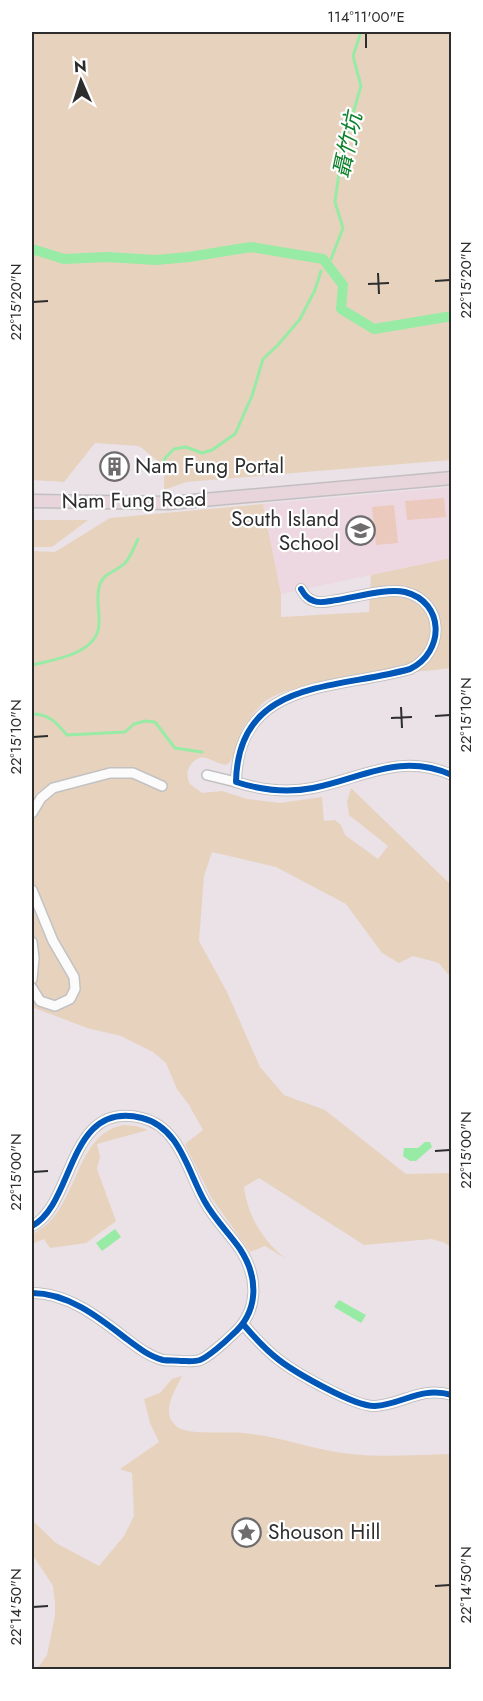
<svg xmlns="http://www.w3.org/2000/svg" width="483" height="1701" viewBox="0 0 483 1701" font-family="Jost,'Noto Sans TC',sans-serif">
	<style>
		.education { fill: #edd8e1 }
		.green { fill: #e7d2be }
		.pitch { fill: #ebc9bc }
		.water { fill: #97eba5 }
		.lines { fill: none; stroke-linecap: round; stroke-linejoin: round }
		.stream { stroke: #97eba5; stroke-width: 3 }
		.canal { stroke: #97eba5; stroke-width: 10 }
		.minor-casing { stroke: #c2c2c3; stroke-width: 12 }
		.major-casing { stroke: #c2bfc0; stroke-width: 15 }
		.minor { stroke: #fcfbfb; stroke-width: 9 }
		.major { stroke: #e7d5db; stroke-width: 12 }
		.cycleway-casing { stroke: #fff; stroke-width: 10 }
		.cycleway { stroke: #0057b8; stroke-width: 6 }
		.ticks { fill: none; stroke: #2d2d2d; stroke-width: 2 }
		.labels { text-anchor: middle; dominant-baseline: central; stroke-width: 4.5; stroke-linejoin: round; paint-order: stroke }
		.poi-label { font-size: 21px; fill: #2d2d2d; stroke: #fff; text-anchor: start }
		.street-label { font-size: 21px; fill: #2d2d2d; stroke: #fff }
		.water-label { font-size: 22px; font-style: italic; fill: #0f832c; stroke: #fff }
		.neatline { fill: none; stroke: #2d2d2d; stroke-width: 2 }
		.ticks-label { font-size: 15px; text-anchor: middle; fill: #2d2d2d }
	</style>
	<rect width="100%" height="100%" fill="#eae2e7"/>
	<!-- education -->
	<path class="education" d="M 451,487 L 451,558 L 281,594 L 263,504 Z"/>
	<!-- green -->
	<g class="green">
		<path d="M 32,32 L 451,32 L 451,460 L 186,482 L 164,490 L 164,466 L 139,446 L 95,443 L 64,482 L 32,480 Z"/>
		<path d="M 263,504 L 281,594 L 281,617 L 369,612 L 371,575 L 451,558 L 451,668 C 409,674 291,677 262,704 C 255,711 246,722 242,730 C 238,741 236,755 228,764 C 216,768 203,746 190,766 C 186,772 187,778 190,784 L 202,793 L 222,791 L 247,799 L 280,803 L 322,797 L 324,821 L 335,820 L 341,825 L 345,835 L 378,859 L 388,846 L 349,815 L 347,802 L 351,788 L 451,885 L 451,978 L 439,963 L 413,956 L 399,963 L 382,953 L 346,904 L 276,867 L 212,852 L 204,876 L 199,941 L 227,992 L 260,1067 L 284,1095 L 325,1110 L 406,1174 L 451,1173 L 451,1247 L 443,1242 L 431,1239 L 364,1245 L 259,1178 L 244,1187 C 248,1217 263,1241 286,1259 L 265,1246 L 250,1252 L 211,1197 L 185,1144 L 203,1130 L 189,1105 L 177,1089 L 166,1063 L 153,1052 L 121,1036 L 87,1028 L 32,1007 L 32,551 L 55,552 L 110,518 Z"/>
		<path d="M 32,520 L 88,520 L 52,547 L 32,547 Z"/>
		<path d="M 123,1125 L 136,1126 L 148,1130 L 97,1144 L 100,1157 L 97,1169 L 116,1221 L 86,1243 L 50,1248 L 44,1239 L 32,1244 L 32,1234 C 79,1214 72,1135 123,1125 Z"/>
		<path d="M 182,1376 C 175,1391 160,1412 176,1426 C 186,1436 227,1431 243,1433 C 277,1436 308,1448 342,1453 C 378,1458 415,1455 451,1454 L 451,1669 L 37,1669 L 47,1655 L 55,1616 L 55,1603 L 53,1586 L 32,1554 L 32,1520 L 56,1543 L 99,1566 L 124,1536 L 134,1516 L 132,1473 L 120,1469 L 159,1442 L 150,1423 L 144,1399 L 160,1393 L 172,1379 Z"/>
	</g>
	<!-- pitch -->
	<g class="pitch">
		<path d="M 444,498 L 446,517 L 407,520 L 405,501 Z"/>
		<path d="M 394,505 L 398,543 L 376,545 L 372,507 Z"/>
	</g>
	<!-- water -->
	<g class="water">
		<path d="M 425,1142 L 430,1142 L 432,1147 L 416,1161 L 410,1161 L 403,1156 L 404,1148 L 418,1148 Z"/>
		<path d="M 115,1229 L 121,1237 L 102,1251 L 96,1243 Z"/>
		<path d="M 339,1300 L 366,1315 L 361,1323 L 334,1307 Z"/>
	</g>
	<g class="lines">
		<!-- stream -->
		<g class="stream">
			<path d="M 331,259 L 343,228 L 335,202 L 342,151 L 361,86 L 353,56 L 361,32"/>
			<path d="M 161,466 L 166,457 L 174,449 L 186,447 L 202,453 L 212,450 L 235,434 L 252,396 L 263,359 L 278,345 L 300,319 L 315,290 L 321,271"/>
			<path d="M 32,665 C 53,660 97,654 99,625 C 100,611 95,597 100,584 C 104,573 117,571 125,563 C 131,557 134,547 138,539"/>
			<path d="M 32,714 C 49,714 56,722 67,735 L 125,732 L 134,724 L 145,721 L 155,722 L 175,748 L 202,752"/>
		</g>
		<!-- canal -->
		<path class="canal" d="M 32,249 L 64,259 L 107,257 L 156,260 L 189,257 L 251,247 L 323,259 L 343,285 L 341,309 L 374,329 L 452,316"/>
		<defs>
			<g id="minor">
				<path d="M 301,589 C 304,594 307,599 314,601 C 321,604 329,601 337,600 C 356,597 387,588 405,592 C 445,602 445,652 410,669 C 336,690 238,678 236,782 C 261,790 287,793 313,788 C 363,778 400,752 452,775"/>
				<path d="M 207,775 L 236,782"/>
				<path d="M 32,813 L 41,798 L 53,788 L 110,773 L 133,773 L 162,786"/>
				<path d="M 32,890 L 53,941 L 74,977 L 75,989 L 70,999 L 55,1006 L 40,1001 L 32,988"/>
				<path d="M 32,942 L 34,958 L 32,979"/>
				<path d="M 32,1226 C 75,1204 67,1099 142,1118 C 180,1127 188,1173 205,1202 C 215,1220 229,1233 240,1249 C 259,1278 259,1312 232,1335 C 225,1342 208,1357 200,1360 C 194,1362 187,1361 181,1361 C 176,1360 169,1361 163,1360 C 148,1356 136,1346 124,1337 C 97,1316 67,1293 32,1293"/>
				<path d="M 243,1324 C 254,1337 266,1350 279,1360 C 296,1373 355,1407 375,1406 C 404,1404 420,1386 452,1395"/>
			</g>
			<path id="major" d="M 32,501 L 169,503 L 452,478"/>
		</defs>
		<!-- minor casing -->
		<use href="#minor" class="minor-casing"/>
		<!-- major casing -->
		<use href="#major" class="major-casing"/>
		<!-- minor -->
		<use href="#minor" class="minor"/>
		<!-- major -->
		<use href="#major" class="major"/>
		<defs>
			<g id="cycleway">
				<path d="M 301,589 C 304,594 307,599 314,601 C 321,604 329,601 337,600 C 356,597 387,588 405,592 C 445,602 445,652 410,669 C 336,690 238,678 236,782 C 261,790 287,793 313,788 C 363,778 400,752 452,775"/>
				<path d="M 32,1226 C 75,1204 67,1099 142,1118 C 180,1127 188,1173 205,1202 C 215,1220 229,1233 240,1249 C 259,1278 259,1312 232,1335 C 225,1342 208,1357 200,1360 C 194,1362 187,1361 181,1361 C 176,1360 169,1361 163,1360 C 148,1356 136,1346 124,1337 C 97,1316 67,1293 32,1293"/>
				<path d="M 243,1324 C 254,1337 266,1350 279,1360 C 296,1373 355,1407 375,1406 C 404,1404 420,1386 452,1395"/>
			</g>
		</defs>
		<!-- cycleway casing -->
		<use href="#cycleway" class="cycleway-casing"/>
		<!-- cycleway -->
		<use href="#cycleway" class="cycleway"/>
	</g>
	<!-- ticks -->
	<path class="ticks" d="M 366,33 L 366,48M 378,273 L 379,294M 435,281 L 450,280M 368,284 L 389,283M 33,302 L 48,301M 401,707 L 402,728M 435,716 L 450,715M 391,718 L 412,717M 33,737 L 48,736M 435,1151 L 450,1150M 33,1172 L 48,1171M 435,1586 L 450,1585M 33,1607 L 48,1606"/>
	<!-- icons -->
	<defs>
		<symbol id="building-ring" viewBox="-11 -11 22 22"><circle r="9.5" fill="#fff" stroke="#6f6c6e" stroke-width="1.5"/><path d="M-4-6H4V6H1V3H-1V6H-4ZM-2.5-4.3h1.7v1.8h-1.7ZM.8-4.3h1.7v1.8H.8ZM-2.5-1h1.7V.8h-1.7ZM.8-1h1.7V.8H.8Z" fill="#6f6c6e"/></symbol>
		<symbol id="school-ring" viewBox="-11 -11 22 22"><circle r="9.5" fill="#fff" stroke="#6f6c6e" stroke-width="1.5"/><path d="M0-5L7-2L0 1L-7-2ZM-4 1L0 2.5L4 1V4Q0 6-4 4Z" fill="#6f6c6e"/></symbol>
		<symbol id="sight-ring" viewBox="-11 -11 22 22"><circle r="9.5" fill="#fff" stroke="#6f6c6e" stroke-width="1.5"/><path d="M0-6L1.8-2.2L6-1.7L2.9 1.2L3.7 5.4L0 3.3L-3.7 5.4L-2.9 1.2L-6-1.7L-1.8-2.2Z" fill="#6f6c6e"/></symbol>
	</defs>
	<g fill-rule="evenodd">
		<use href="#building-ring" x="98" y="450" width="33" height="33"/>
		<use href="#school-ring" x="344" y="514" width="33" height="33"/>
		<use href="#sight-ring" x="230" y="1516" width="33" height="33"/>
	</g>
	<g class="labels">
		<!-- poi labels -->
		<g class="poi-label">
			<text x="135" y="466">Nam Fung Portal</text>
			<text x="339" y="519" text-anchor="end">South Island<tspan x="339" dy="24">School</tspan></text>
			<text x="268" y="1532">Shouson Hill</text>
		</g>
		<!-- street labels -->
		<g class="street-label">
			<text transform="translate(134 500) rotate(-1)">Nam Fung Road</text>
		</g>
		<!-- water labels -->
		<g class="water-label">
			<text transform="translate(347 145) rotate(-78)">聶竹坑</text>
		</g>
	</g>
	<!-- border -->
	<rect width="483" height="1701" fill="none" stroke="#ffffff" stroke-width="66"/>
	<!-- north arrow -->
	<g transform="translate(81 81) rotate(357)" stroke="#ffffff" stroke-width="4.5" paint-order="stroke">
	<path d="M0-4.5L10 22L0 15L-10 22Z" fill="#2d2d2d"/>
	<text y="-9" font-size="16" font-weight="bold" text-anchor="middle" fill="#2d2d2d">N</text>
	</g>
	<rect x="33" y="33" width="417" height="1635" class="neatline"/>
	<g class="ticks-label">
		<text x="366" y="22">114°11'00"E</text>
		<text transform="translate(466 280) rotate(-90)" y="5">22°15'20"N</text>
		<text transform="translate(16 302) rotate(-90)" y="5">22°15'20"N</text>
		<text transform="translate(466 715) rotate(-90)" y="5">22°15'10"N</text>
		<text transform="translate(16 737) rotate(-90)" y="5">22°15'10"N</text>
		<text transform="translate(466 1150) rotate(-90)" y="5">22°15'00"N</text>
		<text transform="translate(16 1172) rotate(-90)" y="5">22°15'00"N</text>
		<text transform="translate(466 1585) rotate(-90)" y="5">22°14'50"N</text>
		<text transform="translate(16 1607) rotate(-90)" y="5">22°14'50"N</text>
	</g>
</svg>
